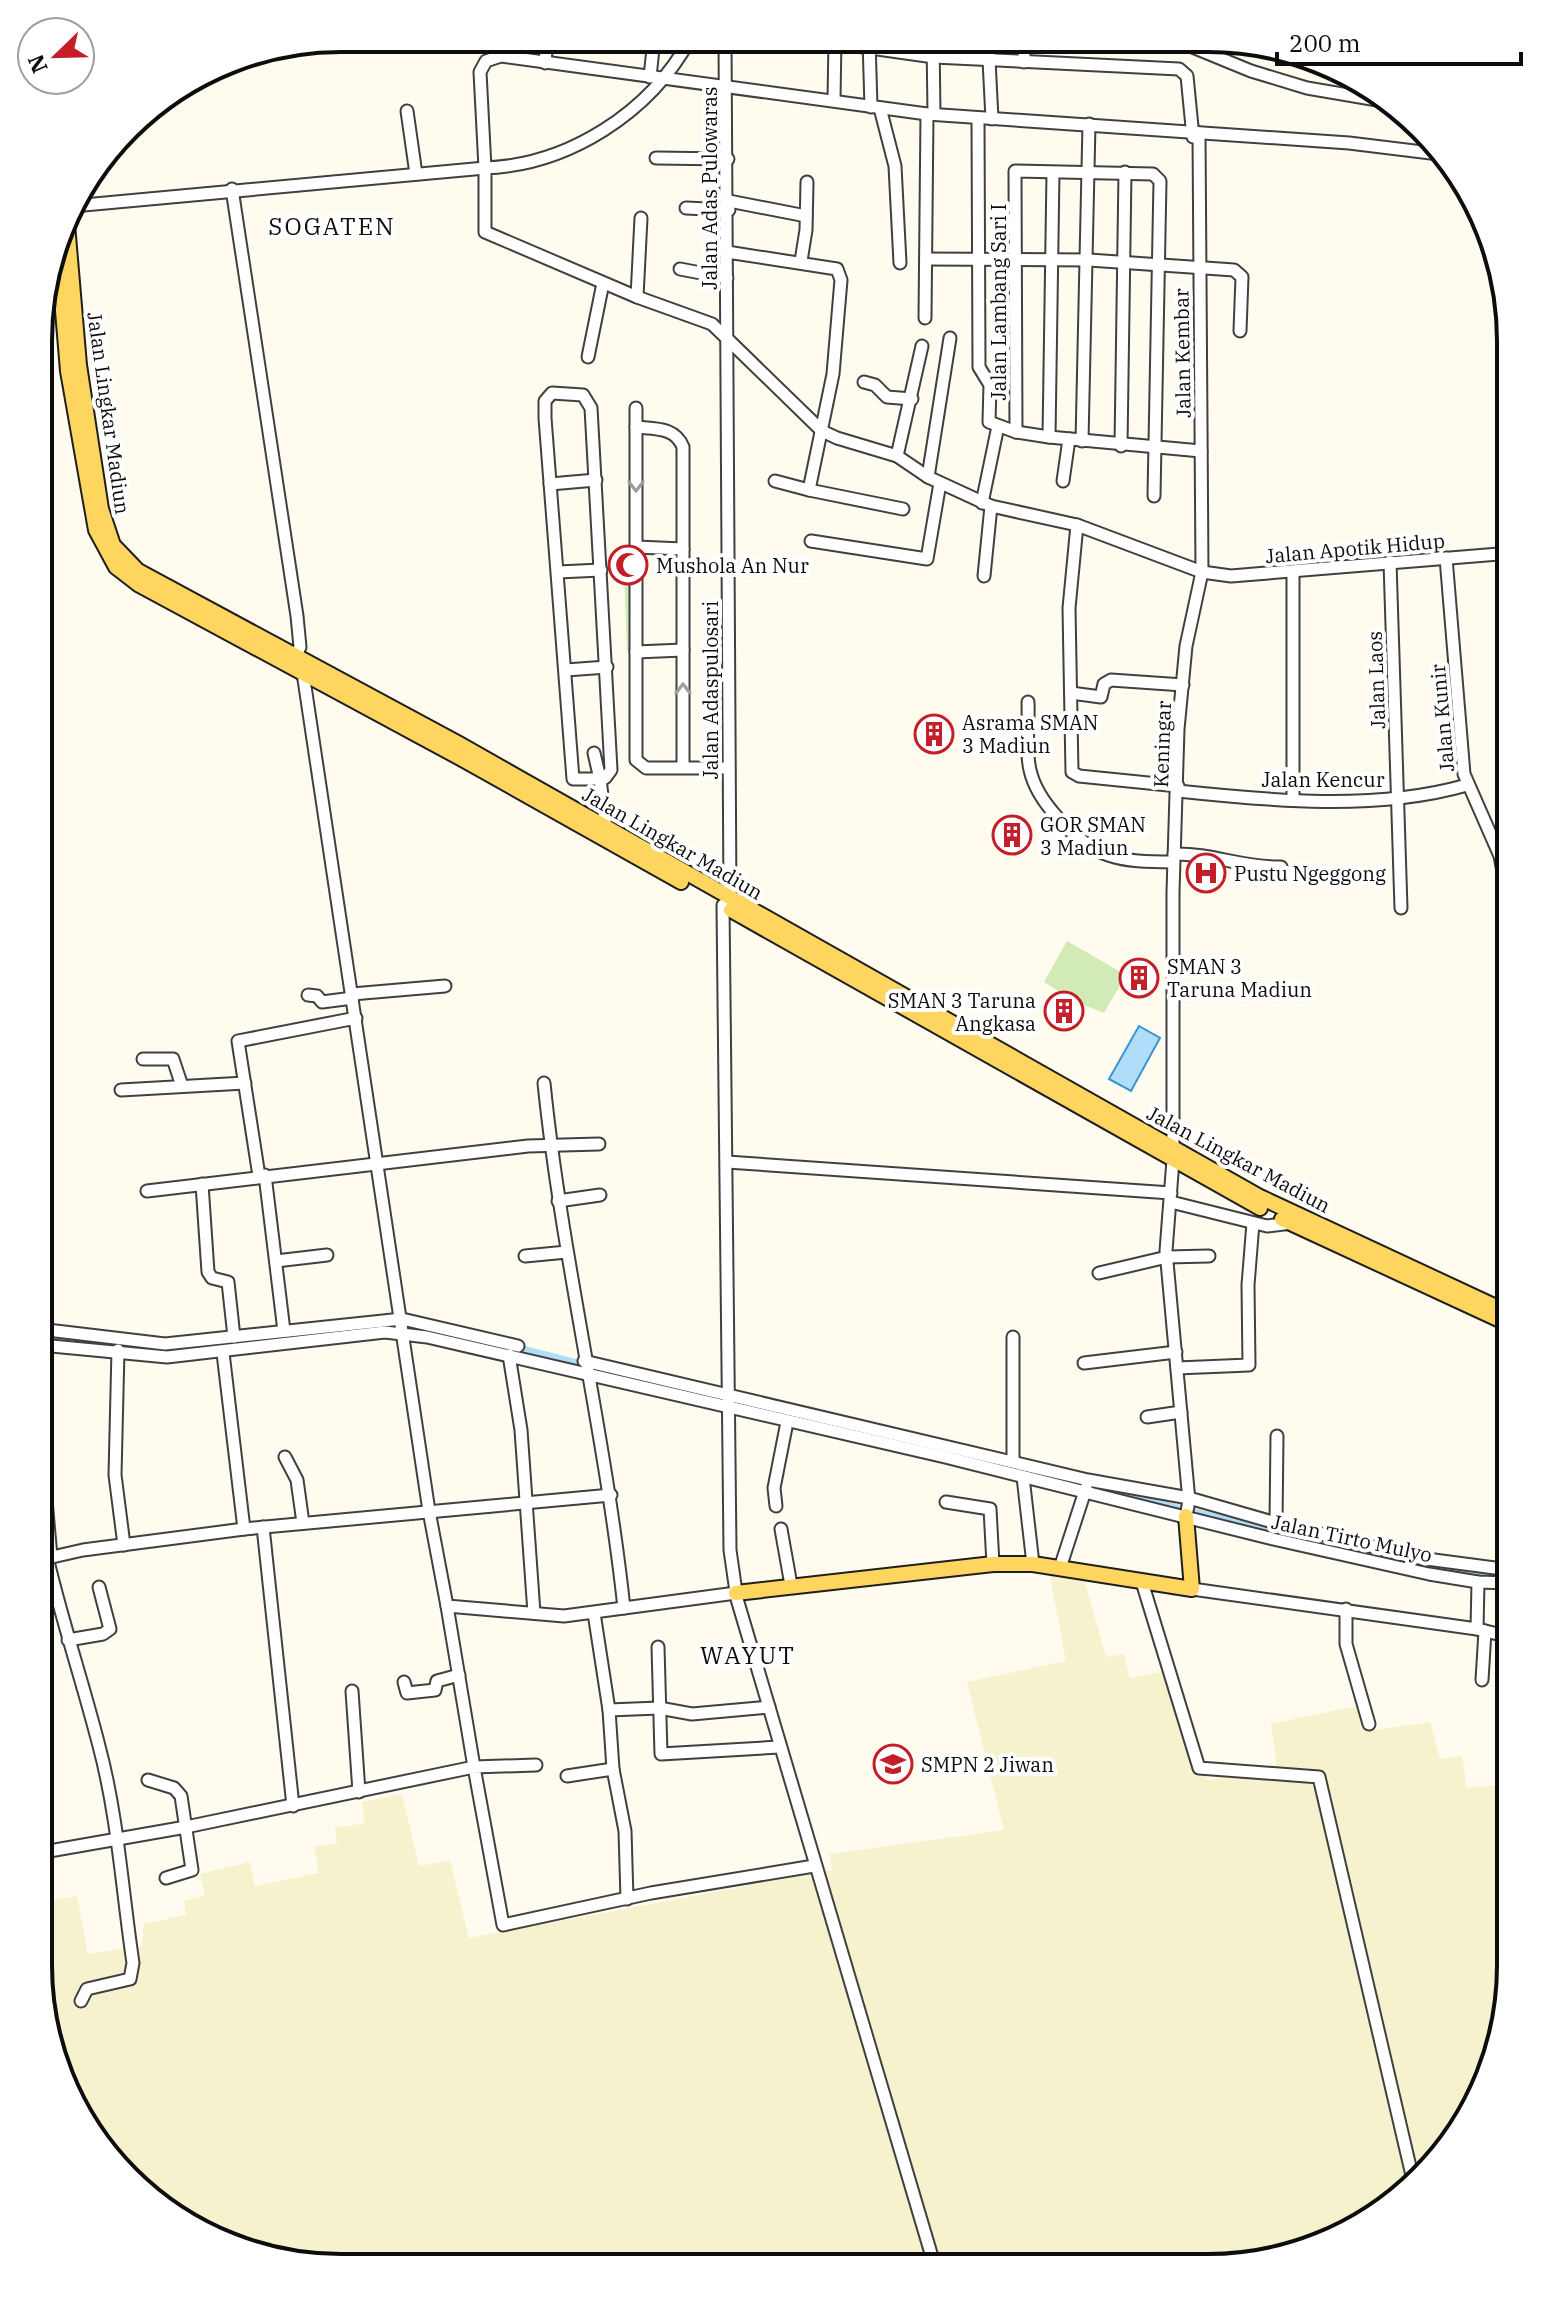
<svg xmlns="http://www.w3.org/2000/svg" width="1549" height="2306" viewBox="0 0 1549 2306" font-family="'IBM Plex Serif',serif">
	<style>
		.farmland { fill: #f6f2cd }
		.green { fill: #d2ebb6 }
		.water { fill: #b0def9; stroke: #3495d3; stroke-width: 2 }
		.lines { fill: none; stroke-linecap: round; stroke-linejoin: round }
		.canal { stroke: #b0def9; stroke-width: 9 }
		.river { stroke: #b0def9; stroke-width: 14 }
		.minor-casing { stroke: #404040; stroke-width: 15 }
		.major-casing { stroke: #1e1e1e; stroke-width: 18 }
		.minor { stroke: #fff; stroke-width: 11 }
		.major { stroke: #fed65f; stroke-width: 14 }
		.oneway { stroke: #9e9e9e }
		.labels { text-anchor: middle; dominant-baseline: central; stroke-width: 8; stroke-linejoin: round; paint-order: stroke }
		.street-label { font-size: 20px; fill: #0d0d0d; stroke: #fff }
		.poi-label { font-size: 20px; fill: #0d0d0d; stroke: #fff; text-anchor: start }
		.quarter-label { font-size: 24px; letter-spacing: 2px; fill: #0d0d0d; stroke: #fff }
		.rim { fill: none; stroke: #0d0d0d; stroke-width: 4 }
	</style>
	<rect width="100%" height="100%" fill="#fffbee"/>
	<!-- farmland -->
	<path class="farmland" d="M 1050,1576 L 1085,1582 L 1106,1657 L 1124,1654 L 1130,1678 L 1165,1671 L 1207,1780 L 1277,1768 L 1271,1724 L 1357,1706 L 1368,1731 L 1430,1722 L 1440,1759 L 1462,1756 L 1467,1788 L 1510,1784 L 1510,1985 L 1488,2081 L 1449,2149 L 1393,2205 L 1324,2245 L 1208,2268 L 302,2265 L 225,2245 L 157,2206 L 101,2150 L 61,2081 L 38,1965 L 38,1903 L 77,1896 L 88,1954 L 142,1946 L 144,1924 L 186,1915 L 184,1901 L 205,1896 L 200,1874 L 250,1862 L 255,1886 L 319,1873 L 314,1846 L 337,1844 L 335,1828 L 365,1823 L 362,1802 L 402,1794 L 419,1866 L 450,1861 L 469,1938 L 832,1870 L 830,1854 L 1004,1830 L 967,1682 L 1066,1661 Z"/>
	<!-- green -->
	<g class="green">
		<path d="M 624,570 L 633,570 L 634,651 L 627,651 Z"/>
		<path d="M 1067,941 L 1126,975 L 1104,1013 L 1074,1001 L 1044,982 Z"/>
	</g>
	<!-- water -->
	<path class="water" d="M 1139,1026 L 1160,1038 L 1131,1091 L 1109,1079 Z"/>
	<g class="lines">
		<!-- canal -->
		<g class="canal">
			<path d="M 39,1337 L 168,1349 L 216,1347"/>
			<path d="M 282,1339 L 335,1331"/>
			<path d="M 511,1347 L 590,1367"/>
			<path d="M 1082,1486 L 1270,1531"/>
			<path d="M 1267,1530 L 1457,1572 L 1510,1577"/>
		</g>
		<!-- river -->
		<path class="river" d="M 238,57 L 275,49"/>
		<defs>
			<g id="minor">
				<path d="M 690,39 C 650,113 568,165 485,168 L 485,232 L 637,297 L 712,324 L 822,431 L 837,438 L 897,456 L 928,477 L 991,506 L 1077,525 L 1202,572 L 1231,576 L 1511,553"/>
				<path d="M 725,39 L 730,899"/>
				<path d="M 869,40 L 871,107"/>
				<path d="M 933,40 L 934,114"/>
				<path d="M 988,40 L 992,119"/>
				<path d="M 1024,40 L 1024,62"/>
				<path d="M 835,43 L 934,57 L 1179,69 L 1187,76 L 1193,137"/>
				<path d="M 1190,46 L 1251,71 L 1307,88 L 1395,103"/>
				<path d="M 545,63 L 547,39"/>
				<path d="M 650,77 L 654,39"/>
				<path d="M 834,100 L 835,39"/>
				<path d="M 880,108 L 895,166 L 900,263"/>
				<path d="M 407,111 L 416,174"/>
				<path d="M 978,119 L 979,367 L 990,385 L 989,422 L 1016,432 L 1049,437 L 1201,451"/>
				<path d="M 656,158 L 728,159"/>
				<path d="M 232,189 L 297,616 L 300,647 L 295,657"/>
				<path d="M 729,201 L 806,216"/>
				<path d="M 73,206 L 485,168 L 480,72 L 486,61 L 501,56 L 927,114 L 1349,143 L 1447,155"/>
				<path d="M 686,208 L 729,210"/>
				<path d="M 727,252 L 837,269 L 841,280 L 833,374 L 809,490 L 903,509"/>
				<path d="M 926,259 L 1089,260 L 1234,270 L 1242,277 L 1240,331"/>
				<path d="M 801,261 L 806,230 L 807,182"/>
				<path d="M 680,269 L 727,278"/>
				<path d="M 637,297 L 641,218"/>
				<path d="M 925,318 L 927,114"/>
				<path d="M 588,357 L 603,283"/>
				<path d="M 864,382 L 875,385 L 887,397 L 912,399"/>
				<path d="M 636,408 L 636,760 L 646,768 L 728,768"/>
				<path d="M 636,427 C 656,429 675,427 683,447 L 683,767"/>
				<path d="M 1016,432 L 1015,171 L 1153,174 L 1160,181 L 1154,496"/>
				<path d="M 1049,437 L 1053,173"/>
				<path d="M 1082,441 L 1089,124"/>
				<path d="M 1121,446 L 1125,172"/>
				<path d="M 897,456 L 922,346"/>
				<path d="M 928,477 L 950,338"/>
				<path d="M 775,481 L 809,490"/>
				<path d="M 1063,481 L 1069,439"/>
				<path d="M 550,484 L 596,480"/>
				<path d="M 982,503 L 998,426"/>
				<path d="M 1077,525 L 1069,608 L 1072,772 L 1079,776 L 1178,786"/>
				<path d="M 811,541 L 927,559 L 940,483"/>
				<path d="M 636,547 L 683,549"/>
				<path d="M 1446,558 L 1464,774 L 1500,856 L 1511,913"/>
				<path d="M 1390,562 L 1401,908"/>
				<path d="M 1293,571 L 1293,800"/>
				<path d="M 558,572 L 601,570"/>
				<path d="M 984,576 L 991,506"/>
				<path d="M 636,652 L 683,650"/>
				<path d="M 566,670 L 607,667"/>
				<path d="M 303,673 L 429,1511 L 447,1606 L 564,1616 L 736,1593"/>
				<path d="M 1071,693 L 1101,697 L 1104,684 L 1111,680 L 1183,685"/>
				<path d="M 1028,702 C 1029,724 1025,749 1030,770 C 1034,788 1046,805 1058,818 C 1094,859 1120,862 1173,862"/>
				<path d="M 594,753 L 600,779 L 605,778 L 611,770 L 591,408 L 583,395 L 552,393 L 545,401 L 545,418 L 573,779 L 600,779 L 606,829"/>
				<path d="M 1178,791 C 1272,801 1376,811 1467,785"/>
				<path d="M 1174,854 C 1212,853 1243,868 1281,867"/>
				<path d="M 723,905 L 730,1550 L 737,1599 L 935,2267"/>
				<path d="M 352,994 L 445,986"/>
				<path d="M 308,995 L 317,996 L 322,1002 L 353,998"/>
				<path d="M 143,1059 L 173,1059 L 182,1086"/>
				<path d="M 544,1083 C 562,1259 605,1432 624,1608"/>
				<path d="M 121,1090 L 245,1083"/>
				<path d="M 727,1162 L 1171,1193"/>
				<path d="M 265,1175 L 284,1331"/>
				<path d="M 259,1176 L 238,1041 L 356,1018"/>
				<path d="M 202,1184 L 208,1272 L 212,1278 L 228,1282 L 234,1337"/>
				<path d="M 147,1191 L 528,1146 L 599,1144"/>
				<path d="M 558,1201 L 600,1195"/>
				<path d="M 1171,1202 L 1267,1226 L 1292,1223"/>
				<path d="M 525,1256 L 567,1252"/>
				<path d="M 276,1261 L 327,1255"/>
				<path d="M 1099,1273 L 1167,1257 L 1209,1256"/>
				<path d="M 39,1329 L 165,1344 L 402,1319 L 518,1346"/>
				<path d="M 1013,1337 L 1013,1461"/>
				<path d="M 41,1345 L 167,1357 L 385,1332 L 427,1337 L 945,1457 L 1273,1539 L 1429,1574 L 1478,1582 L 1510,1583"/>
				<path d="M 118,1350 L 115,1475 L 124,1545"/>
				<path d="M 223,1353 L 244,1529"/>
				<path d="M 509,1355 L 521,1430 L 534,1613"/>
				<path d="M 584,1361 L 1088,1480 L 1189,1498 L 1276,1523 L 1419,1558 L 1510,1570"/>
				<path d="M 1084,1363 L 1176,1352"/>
				<path d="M 1177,1368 L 1249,1365 L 1248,1285 L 1253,1223"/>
				<path d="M 39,1379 L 41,1340"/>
				<path d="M 1147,1417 L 1181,1412"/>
				<path d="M 39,1420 L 51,1557"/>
				<path d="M 285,1457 L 297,1480 L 303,1523"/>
				<path d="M 1023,1477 L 1033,1564"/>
				<path d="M 946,1502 L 990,1509 L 993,1564"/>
				<path d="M 776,1506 L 774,1488 L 787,1422"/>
				<path d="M 1186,1516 L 1189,1501 L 1166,1251 L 1173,1160 L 1173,892 L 1178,729 L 1186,646 L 1202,572 L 1199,133"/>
				<path d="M 1276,1523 L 1277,1436"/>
				<path d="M 263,1527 L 293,1806"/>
				<path d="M 781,1529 L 791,1585"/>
				<path d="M 47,1557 C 62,1621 83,1683 99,1746 C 118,1817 122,1890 133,1963 L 130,1979 L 87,1989 L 81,2001"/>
				<path d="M 39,1560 L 83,1550 L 244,1529 L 611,1495"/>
				<path d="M 1060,1568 L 1086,1488"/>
				<path d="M 1142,1582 L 1199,1768 L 1319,1777 L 1414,2184"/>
				<path d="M 1192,1589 L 1477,1629 L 1510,1637"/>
				<path d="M 1346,1609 L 1346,1644 L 1369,1724"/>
				<path d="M 594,1613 L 609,1710 L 613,1769 L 625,1831 L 627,1899"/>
				<path d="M 1477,1629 L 1478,1582"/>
				<path d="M 68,1640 L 103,1634 L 110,1629 L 99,1587"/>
				<path d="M 658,1647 L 661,1754 L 779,1747"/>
				<path d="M 1482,1680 L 1485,1631"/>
				<path d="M 404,1682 L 407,1693 L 435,1690 L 437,1681 L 459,1675"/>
				<path d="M 352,1691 L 359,1792"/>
				<path d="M 609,1710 L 659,1708 L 692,1714 L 769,1707"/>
				<path d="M 536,1765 L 474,1767 L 503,1925 L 651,1893 L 814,1866"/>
				<path d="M 567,1776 L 613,1769"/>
				<path d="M 148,1780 L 174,1788 L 181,1796 L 192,1870 L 166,1878"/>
				<path d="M 38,1853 L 186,1827 L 474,1767 L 447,1606"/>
			</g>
			<g id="major">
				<path d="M 67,224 L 79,365 L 101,509 L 113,545 L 138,571 L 459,744 L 1260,1197 L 1511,1314"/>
				<path d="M 58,250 L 68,371 L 96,530 L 116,567 L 138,584 L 466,761 L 681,882"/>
				<path d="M 731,910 L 1260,1208"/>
				<path d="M 1282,1219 L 1511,1325"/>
				<path d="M 736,1593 L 993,1564 L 1033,1564 L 1192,1589 L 1186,1516"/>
			</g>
		</defs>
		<!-- minor casing -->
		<use href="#minor" class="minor-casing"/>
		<!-- major casing -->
		<use href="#major" class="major-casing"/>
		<!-- minor -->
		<use href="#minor" class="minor"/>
		<!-- major -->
		<use href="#major" class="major"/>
	</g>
	<!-- one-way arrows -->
	<defs><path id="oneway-chevron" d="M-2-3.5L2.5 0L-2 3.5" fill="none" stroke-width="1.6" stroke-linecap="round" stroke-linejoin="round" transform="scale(2)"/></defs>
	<g class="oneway">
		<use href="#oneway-chevron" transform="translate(636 486) rotate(90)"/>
		<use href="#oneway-chevron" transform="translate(683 689) rotate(-90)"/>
	</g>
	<!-- icons -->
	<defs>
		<symbol id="mosque-ring" viewBox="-11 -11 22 22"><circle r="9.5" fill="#fff" stroke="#c41f29" stroke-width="1.5"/><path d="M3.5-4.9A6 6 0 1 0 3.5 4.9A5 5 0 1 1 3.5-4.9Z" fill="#c41f29"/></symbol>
		<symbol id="building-ring" viewBox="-11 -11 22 22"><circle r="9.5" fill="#fff" stroke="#c41f29" stroke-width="1.5"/><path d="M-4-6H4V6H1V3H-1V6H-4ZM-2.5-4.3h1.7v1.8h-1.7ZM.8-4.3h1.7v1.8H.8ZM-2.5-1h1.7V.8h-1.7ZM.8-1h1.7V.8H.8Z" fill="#c41f29"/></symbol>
		<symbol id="hospital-ring" viewBox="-11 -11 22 22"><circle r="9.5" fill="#fff" stroke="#c41f29" stroke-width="1.5"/><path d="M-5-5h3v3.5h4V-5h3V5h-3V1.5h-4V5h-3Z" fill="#c41f29"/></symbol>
		<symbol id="school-ring" viewBox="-11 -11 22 22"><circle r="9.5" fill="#fff" stroke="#c41f29" stroke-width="1.5"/><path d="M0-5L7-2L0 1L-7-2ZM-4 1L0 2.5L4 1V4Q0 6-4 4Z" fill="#c41f29"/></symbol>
	</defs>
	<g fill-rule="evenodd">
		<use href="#mosque-ring" x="606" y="543" width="44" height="44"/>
		<use href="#building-ring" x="912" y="712" width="44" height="44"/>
		<use href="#building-ring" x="990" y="813" width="44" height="44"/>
		<use href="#hospital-ring" x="1184" y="851" width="44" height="44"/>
		<use href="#building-ring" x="1117" y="956" width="44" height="44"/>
		<use href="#building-ring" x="1042" y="989" width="44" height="44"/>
		<use href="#school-ring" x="871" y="1742" width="44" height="44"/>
	</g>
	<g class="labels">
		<!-- street labels -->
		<g class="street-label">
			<text transform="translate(709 188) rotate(-90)">Jalan Adas Pulowaras</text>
			<text transform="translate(998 302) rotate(-90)">Jalan Lambang Sari I</text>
			<text transform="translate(1182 353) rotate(-91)">Jalan Kembar</text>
			<text transform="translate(109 413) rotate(82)">Jalan Lingkar Madiun</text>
			<text transform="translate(1355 548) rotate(-5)">Jalan Apotik Hidup</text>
			<text transform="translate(1376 680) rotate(-92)">Jalan Laos</text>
			<text transform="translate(710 690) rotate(-90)">Jalan Adaspulosari</text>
			<text transform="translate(1442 718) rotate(-95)">Jalan Kunir</text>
			<text transform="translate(1162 744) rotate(-88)">Keningar</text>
			<text x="1323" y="779">Jalan Kencur</text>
			<text transform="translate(673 843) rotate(30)">Jalan Lingkar Madiun</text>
			<text transform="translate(1239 1159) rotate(28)">Jalan Lingkar Madiun</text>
			<text transform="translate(1352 1538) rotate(12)">Jalan Tirto Mulyo</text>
		</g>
		<!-- poi labels -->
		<g class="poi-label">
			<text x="656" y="565">Mushola An Nur</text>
			<text x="962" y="722">Asrama SMAN<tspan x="962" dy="23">3 Madiun</tspan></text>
			<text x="1040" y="824">GOR SMAN<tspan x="1040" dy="23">3 Madiun</tspan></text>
			<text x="1234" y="873">Pustu Ngeggong</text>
			<text x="1167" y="966">SMAN 3<tspan x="1167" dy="23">Taruna Madiun</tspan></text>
			<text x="1036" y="1000" text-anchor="end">SMAN 3 Taruna<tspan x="1036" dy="23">Angkasa</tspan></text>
			<text x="921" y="1764">SMPN 2 Jiwan</text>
		</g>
		<!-- quarter labels -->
		<g class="quarter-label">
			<text x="332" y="226">SOGATEN</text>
			<text x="748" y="1655">WAYUT</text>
		</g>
	</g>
	<!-- crop -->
	<path d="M0 0H1549V2306H0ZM341 52H1208A289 289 0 0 1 1497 341V1965A289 289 0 0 1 1208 2254H341A289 289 0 0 1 52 1965V341A289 289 0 0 1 341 52Z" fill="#fff" fill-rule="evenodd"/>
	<path class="rim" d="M341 52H1208A289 289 0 0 1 1497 341V1965A289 289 0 0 1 1208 2254H341A289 289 0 0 1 52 1965V341A289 289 0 0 1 341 52Z"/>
	<!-- north arrow -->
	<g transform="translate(56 56) rotate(247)"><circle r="38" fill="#ffffff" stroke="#9e9e9e" stroke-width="2"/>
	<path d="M0-6L14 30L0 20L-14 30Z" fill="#c41f29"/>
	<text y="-12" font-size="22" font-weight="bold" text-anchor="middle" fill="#0d0d0d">N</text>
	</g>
	<!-- scale -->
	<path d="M1277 52v12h244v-12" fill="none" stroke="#0d0d0d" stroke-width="4"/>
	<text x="1289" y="52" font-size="24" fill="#0d0d0d" stroke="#ffffff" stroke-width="6" paint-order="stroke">200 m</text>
</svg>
